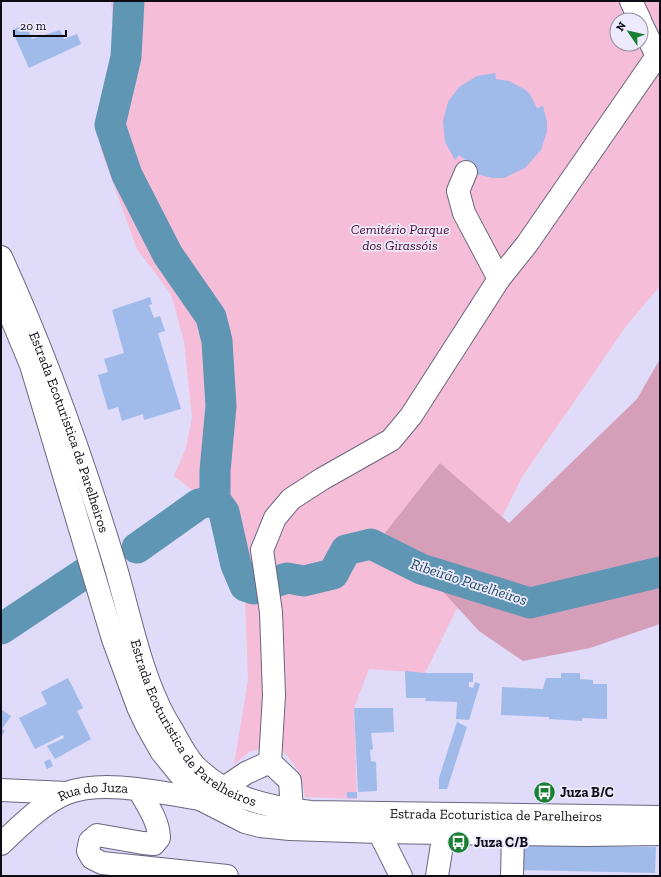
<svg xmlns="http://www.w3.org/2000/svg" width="661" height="877" viewBox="0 0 661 877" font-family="'Zilla Slab',serif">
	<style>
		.green { fill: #f5bdd8; fill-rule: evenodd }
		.forest { fill: #d59eb9 }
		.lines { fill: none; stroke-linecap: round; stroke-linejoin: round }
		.river { stroke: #5e96b4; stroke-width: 31 }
		.building { fill: #a0baea }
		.minor-casing { stroke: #69667f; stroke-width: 24 }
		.major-casing { stroke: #69667f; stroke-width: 24 }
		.minor { stroke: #fff; stroke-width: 22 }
		.major { stroke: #fff; stroke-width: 22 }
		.labels { text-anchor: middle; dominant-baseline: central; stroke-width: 3.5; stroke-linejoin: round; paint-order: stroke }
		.park-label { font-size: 14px; font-style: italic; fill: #4c0a33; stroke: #eceafc }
		.street-label { font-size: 14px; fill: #0d0c15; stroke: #eceafc }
		.poi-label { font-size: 14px; font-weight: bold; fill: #0d0c15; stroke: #eceafc; text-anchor: start }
		.water-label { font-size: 15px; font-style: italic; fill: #1e4b62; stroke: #eceafc }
	</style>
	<rect width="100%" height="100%" fill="#dfdbf9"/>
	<!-- green -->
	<path class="green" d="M 111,1 L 660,1 L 660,286 L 627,325 L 522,477 L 425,673 L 369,669 L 354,708 L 357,799 L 305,797 L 301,774 L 285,753 L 268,748 L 250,751 L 234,765 L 248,680 L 245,598 L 243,593 L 232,584 L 228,575 L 223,558 L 221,534 L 208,502 L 174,476 L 186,448 L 192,417 L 184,341 L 171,294 L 137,249 L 101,150 L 98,116 L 117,73 ZM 617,20 L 641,20 L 641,44 L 617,44 Z"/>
	<!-- forest -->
	<path class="forest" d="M 660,359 L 660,624 L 590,648 L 523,661 L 479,631 L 446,595 L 385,533 L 440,463 L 509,523 L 637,399 Z"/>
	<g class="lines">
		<!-- river -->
		<g class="river">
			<path d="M 129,1 L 126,57 L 110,125 L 127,175 L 168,255 L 211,317 L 217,341 L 221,406 L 215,471 L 215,500 L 224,512 L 236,565 L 245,586 L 254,589 L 287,578 L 304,581 L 333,574 L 346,550 L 371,544 L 421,569 L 530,603 L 660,572"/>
			<path d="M 137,548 L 199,504 L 215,500"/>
			<path d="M 1,629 L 85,573"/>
		</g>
	</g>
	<!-- building -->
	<g class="building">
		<path d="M 26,24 L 32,39 L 60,30 L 64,39 L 77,34 L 81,44 L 29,68 L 12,30 Z"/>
		<path d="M 495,73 L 496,79 L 509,81 L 524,89 L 530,94 L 537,108 L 543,106 L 547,122 L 547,131 L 541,150 L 525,168 L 504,178 L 493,178 L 476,174 L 478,169 L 459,155 L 455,160 L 445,142 L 443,121 L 448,102 L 459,87 L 477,76 Z"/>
		<path d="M 150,297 L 152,304 L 149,305 L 154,318 L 160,316 L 165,331 L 158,333 L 181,409 L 144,420 L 143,414 L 122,421 L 118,407 L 108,410 L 98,375 L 108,372 L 104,359 L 124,353 L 112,310 Z"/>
		<path d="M 405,671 L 425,673 L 473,673 L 473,682 L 469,682 L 469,687 L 473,688 L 475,682 L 480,684 L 469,720 L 456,719 L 457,702 L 425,701 L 426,698 L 406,698 Z"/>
		<path d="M 561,673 L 580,673 L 580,679 L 593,680 L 593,684 L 607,684 L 607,719 L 582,718 L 582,721 L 549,719 L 549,717 L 501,715 L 502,687 L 543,689 L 546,678 L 561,678 Z"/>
		<path d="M 68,678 L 83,708 L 77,711 L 91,739 L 55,759 L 47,746 L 64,738 L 63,735 L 35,749 L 19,718 L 47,704 L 41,692 Z"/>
		<path d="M 354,708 L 393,708 L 394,732 L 371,733 L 373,749 L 370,750 L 371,761 L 376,762 L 377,791 L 358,792 Z"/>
		<path d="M 2,710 L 11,716 L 2,729 L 5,731 L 1,737 Z"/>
		<path d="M 457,722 L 467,727 L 447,789 L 439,789 L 439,778 Z"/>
		<path d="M 50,759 L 53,766 L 47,769 L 44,762 Z"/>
		<rect x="347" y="792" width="10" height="6"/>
		<path d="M 522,845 L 656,847 L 655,873 L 522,870 Z"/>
	</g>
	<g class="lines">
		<defs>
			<g id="minor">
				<path d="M 631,1 L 640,20"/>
				<path d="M 641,23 L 657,56"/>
				<path d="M 466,172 L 458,191 L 464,213 L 499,279"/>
				<path d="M 224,788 L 246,773 L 270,762"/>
				<path d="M 1,790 L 67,793"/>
				<path d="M 139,790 C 147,805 159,821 159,838 L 154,844 L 143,843 L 97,835 L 90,841 L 88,851 L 92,858 L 102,863 L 227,876"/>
				<path d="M 292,810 L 290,781 L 270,762 L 274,695 L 271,612 L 262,550 L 275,518 L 291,499 L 322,479 L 391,440 L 411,416 L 499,279 L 527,244 L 657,56 L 660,55"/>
				<path d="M 379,832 L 401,876"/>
				<path id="s1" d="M 1,844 C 19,827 44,802 67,793 C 104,779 161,793 200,799"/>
				<path d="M 437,876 L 444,832"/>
				<path d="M 512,876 L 513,834"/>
			</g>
			<g id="major">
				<path id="s2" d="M 1,257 C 45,353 81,454 112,555 C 127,603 137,659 158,704 C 163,716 170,726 176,737 C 181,746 187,757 194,765 C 226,798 267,807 311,812 L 660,817"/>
				<path d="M 1,293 L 31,365 L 113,639 L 138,707 L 147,726 L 161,751 L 200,799 L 245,822 L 260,826 L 290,829 L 379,832 L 585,835 L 660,834"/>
			</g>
		</defs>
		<!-- minor casing -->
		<use href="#minor" class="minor-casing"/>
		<!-- major casing -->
		<use href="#major" class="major-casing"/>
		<!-- minor -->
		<use href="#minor" class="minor"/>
		<!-- major -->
		<use href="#major" class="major"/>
	</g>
	<!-- icons -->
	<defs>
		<symbol id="bus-disc" viewBox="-11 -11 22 22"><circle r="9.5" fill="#197f32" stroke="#eceafc"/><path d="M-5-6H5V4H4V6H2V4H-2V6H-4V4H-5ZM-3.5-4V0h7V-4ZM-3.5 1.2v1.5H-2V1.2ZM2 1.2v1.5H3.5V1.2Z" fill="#fff"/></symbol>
	</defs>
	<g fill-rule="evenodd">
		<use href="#bus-disc" x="532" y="780" width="25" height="25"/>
		<use href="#bus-disc" x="446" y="830" width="25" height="25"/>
	</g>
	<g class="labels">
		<!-- park labels -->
		<g class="park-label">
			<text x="400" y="229">Cemitério Parque<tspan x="400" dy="16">dos Girassóis</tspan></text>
		</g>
		<!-- street labels -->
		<g class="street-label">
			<text stroke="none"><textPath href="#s2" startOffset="188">Estrada Ecoturistica de Parelheiros</textPath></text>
			<text stroke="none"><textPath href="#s2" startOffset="512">Estrada Ecoturistica de Parelheiros</textPath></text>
			<text stroke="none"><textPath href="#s1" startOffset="110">Rua do Juza</textPath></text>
			<text stroke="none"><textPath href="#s2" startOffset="859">Estrada Ecoturistica de Parelheiros</textPath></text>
		</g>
		<!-- poi labels -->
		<g class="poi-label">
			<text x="560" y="792">Juza B/C</text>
			<text x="474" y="842">Juza C/B</text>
		</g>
		<!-- water labels -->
		<g class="water-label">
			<text transform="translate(469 582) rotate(18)">Ribeirão Parelheiros</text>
		</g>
	</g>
	<!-- border -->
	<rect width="661" height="877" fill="none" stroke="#0d0c15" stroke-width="4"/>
	<!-- north arrow -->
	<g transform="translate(629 32) rotate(304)"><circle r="19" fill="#eceafc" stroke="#9391a0"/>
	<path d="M0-3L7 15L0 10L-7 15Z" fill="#197f32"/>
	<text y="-6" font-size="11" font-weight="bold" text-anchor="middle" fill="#0d0c15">N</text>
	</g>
	<!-- scale -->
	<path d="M14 30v6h52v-6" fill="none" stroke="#0d0c15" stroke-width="2"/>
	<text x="20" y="30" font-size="12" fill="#0d0c15" stroke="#eceafc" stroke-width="3" paint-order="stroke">20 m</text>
</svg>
